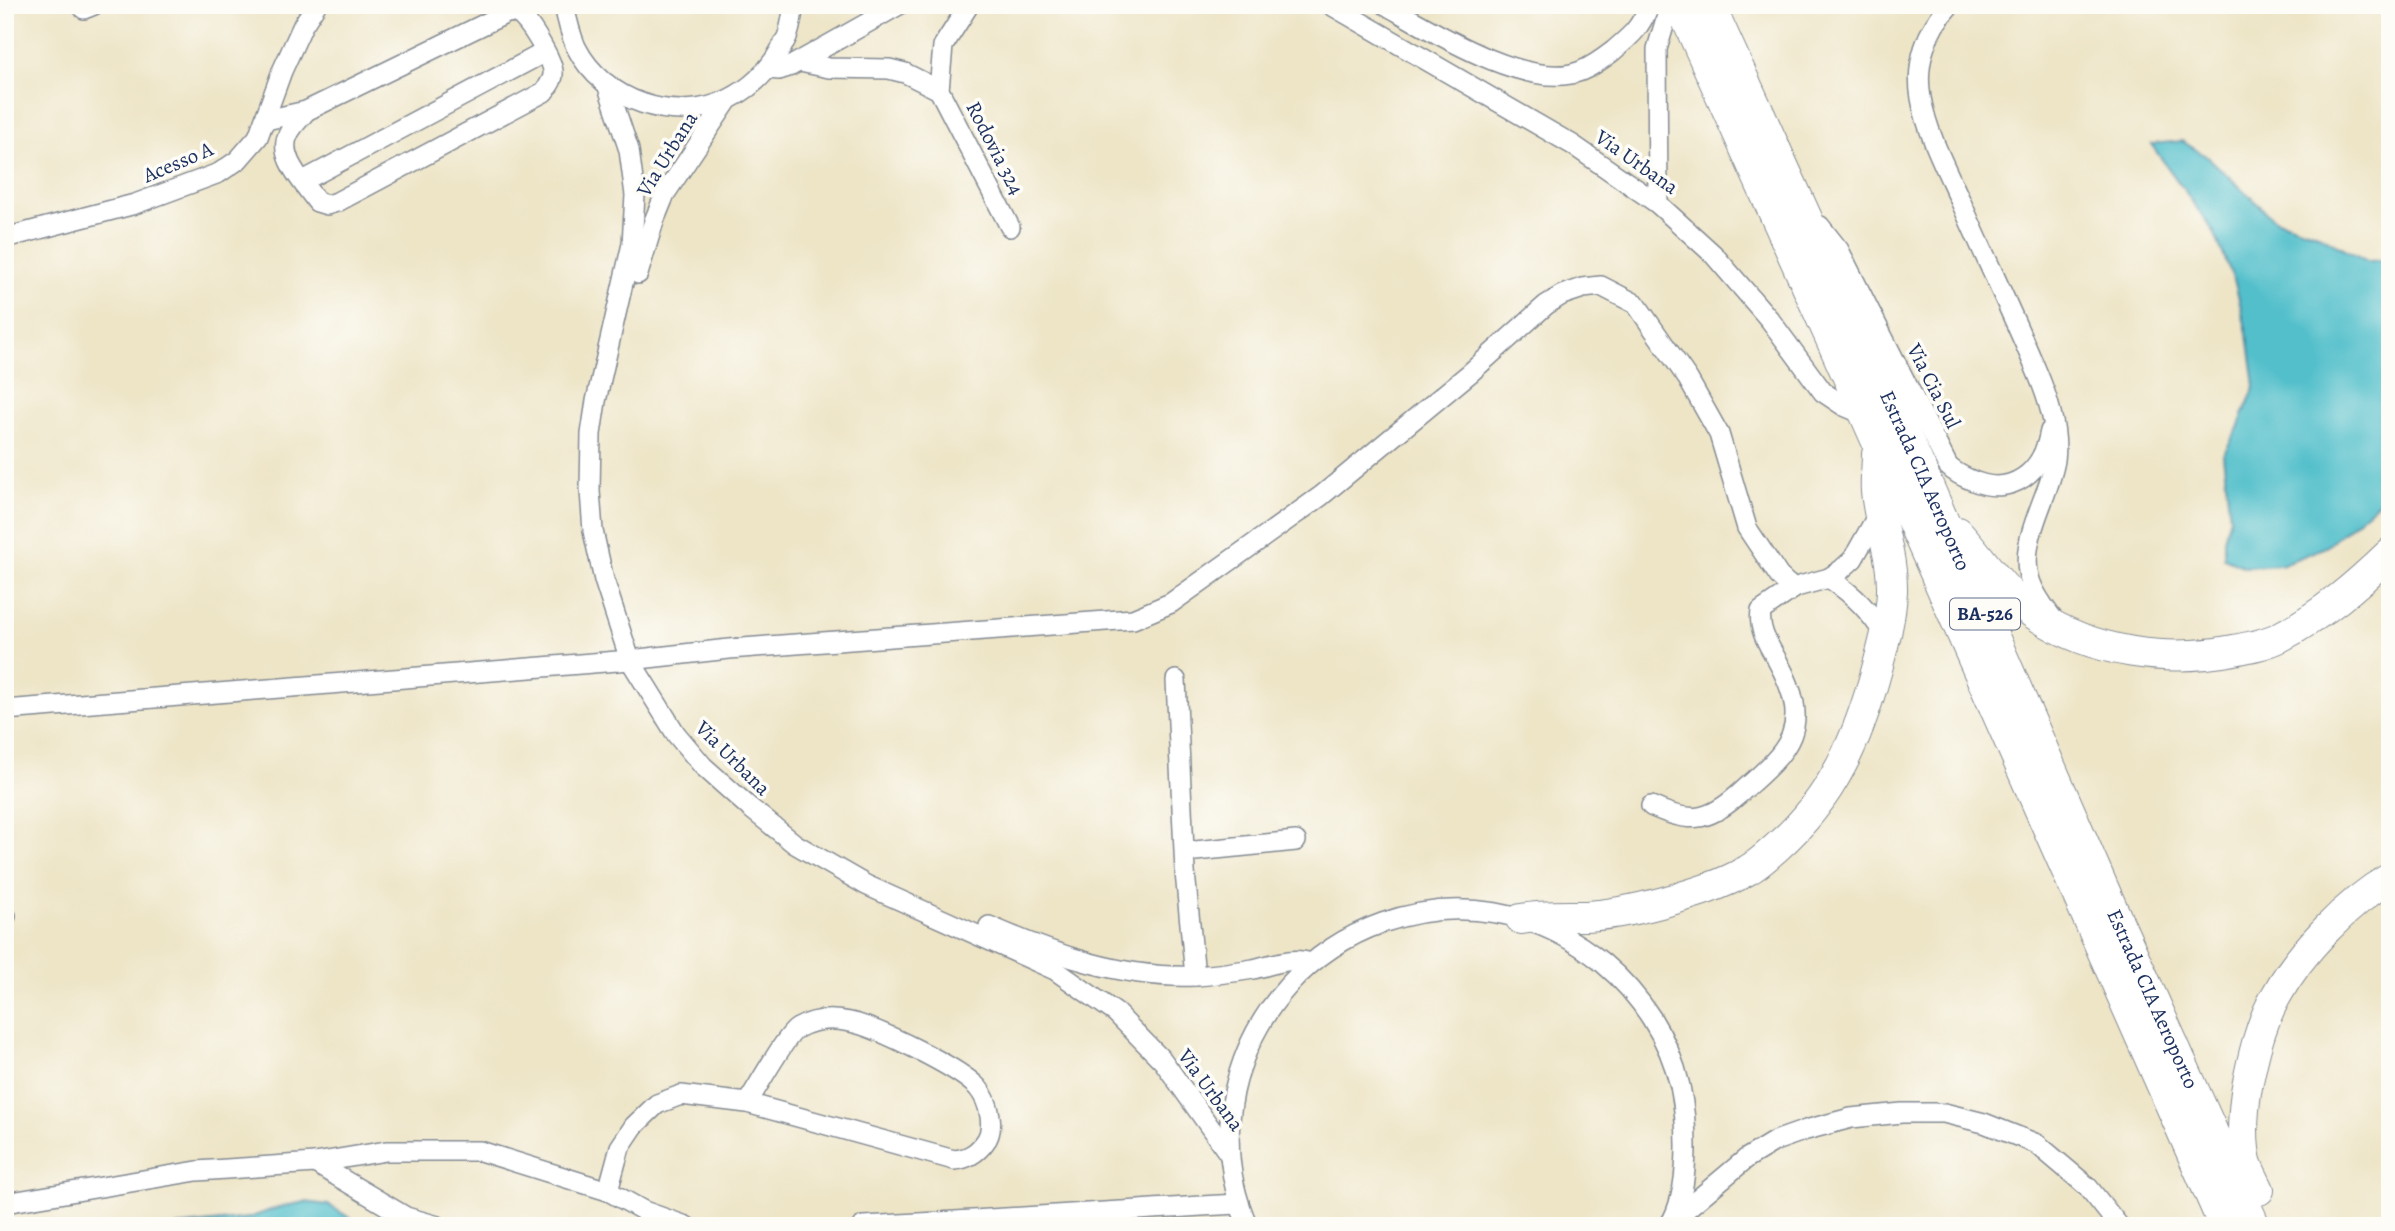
<svg xmlns="http://www.w3.org/2000/svg" width="2395" height="1231" viewBox="0 0 2395 1231" font-family="Alegreya,serif">
	<style>
		.water { fill: #52bfcb; stroke: #367794; stroke-width: 2 }
		.lines { fill: none; stroke-linecap: round; stroke-linejoin: round }
		.minor-casing { stroke: #848a92; stroke-width: 22 }
		.highway-casing { stroke: #848a92; stroke-width: 32 }
		.minor { stroke: #fff; stroke-width: 19 }
		.highway { stroke: #fff; stroke-width: 30 }
		.labels { text-anchor: middle; dominant-baseline: central; stroke-width: 7; stroke-linejoin: round; paint-order: stroke }
		.shield { fill: #fdfcf7; stroke: #5f6c8c; stroke-width: 2 }
		.shield-label { font-size: 19px; font-weight: bold; fill: #1b2f5e }
		.street-label { font-size: 21px; fill: #1b2f5e; stroke: #fdfcf7 }
	</style>
	<rect width="100%" height="100%" fill="#fdfcf7"/>
	<filter id="ink" filterUnits="userSpaceOnUse"><feTurbulence type="fractalNoise" baseFrequency=".0143" numOctaves="2"/><feDisplacementMap in="SourceGraphic" scale="14" xChannelSelector="R" yChannelSelector="G"/><feConvolveMatrix kernelMatrix="1 2 1 2 8 2 1 2 1" color-interpolation-filters="sRGB"/></filter>
	<filter id="wash" filterUnits="userSpaceOnUse"><feTurbulence type="fractalNoise" baseFrequency=".00686" numOctaves="4" result="noise"/><feDisplacementMap in="SourceGraphic" scale="28" xChannelSelector="R" yChannelSelector="G"/><feGaussianBlur stdDeviation="1.57" result="paint"/><feColorMatrix in="noise" values="0 0 0 0 0 0 0 0 0 0 0 0 0 0 0 0 0 1.4 0 .05"/><feComposite in="paint" operator="in"/></filter>
	<g filter="url(#wash)">
		<rect width="100%" height="100%" fill="#eee5c7"/>
		<!-- water -->
		<g class="water">
			<path d="M 2182,141 L 2209,158 L 2274,219 L 2316,233 L 2367,261 L 2390,260 L 2390,492 L 2326,547 L 2281,565 L 2245,567 L 2224,558 L 2224,539 L 2230,517 L 2223,455 L 2238,428 L 2255,386 L 2249,341 L 2235,283 L 2214,232 L 2151,144 Z"/>
			<path d="M 305,1202 L 328,1205 L 364,1226 L 176,1226 L 249,1218 L 279,1207 Z"/>
		</g>
	</g>
	<g filter="url(#ink)">
		<g class="lines">
			<defs>
				<g id="minor">
					<path d="M 564,5 C 567,20 570,33 576,47 C 603,101 675,126 729,99 C 756,86 775,63 787,37 C 791,28 792,15 794,5"/>
					<path d="M 969,5 L 943,46 L 939,90 L 1010,227"/>
					<path d="M 1331,5 L 1573,145 L 1658,204 L 1713,254 L 1770,320 L 1823,392 L 1844,406 L 1865,415"/>
					<path d="M 1386,5 C 1432,31 1529,92 1581,71 C 1593,66 1604,58 1613,51 C 1634,33 1638,30 1650,5"/>
					<path d="M 1950,5 C 1926,30 1915,64 1921,98 C 1927,133 1946,169 1961,202 C 1986,259 2013,315 2037,372 C 2048,398 2059,431 2055,460 C 2049,499 2016,543 2031,583 C 2036,597 2045,608 2053,619"/>
					<path d="M 84,9 L 94,5"/>
					<path d="M 800,62 L 829,68 L 889,69 L 905,73 L 939,90"/>
					<path d="M 769,69 L 779,70 L 791,66 L 899,5"/>
					<path d="M 607,84 L 629,150 L 635,195 L 632,244 L 596,401 L 591,434 L 590,491 L 593,531 L 604,580 L 630,660 L 676,734 L 703,766 L 749,807 L 795,844 L 866,885 L 1055,970 L 1116,1013 L 1163,1061 L 1229,1154"/>
					<path d="M 266,120 L 306,111 L 509,12 C 516,13 520,14 524,19 C 532,27 553,61 553,72 C 554,80 548,86 544,92 L 337,202 L 327,205 L 317,202 C 304,183 276,156 289,133 C 293,125 301,118 306,111"/>
					<path d="M 303,181 L 545,52"/>
					<path d="M 1658,204 L 1657,49 L 1668,12"/>
					<path d="M 1820,226 L 1839,250 L 1948,466 C 1955,473 1962,476 1971,480 C 2012,498 2043,472 2050,431"/>
					<path d="M 5,238 L 135,204 L 219,173 L 238,160 L 258,137 L 282,71 L 303,25 L 316,5"/>
					<path d="M 638,274 L 654,221 L 665,194 L 728,100"/>
					<path d="M 1829,578 C 1855,596 1869,610 1886,637"/>
					<path d="M 1176,680 L 1185,872 L 1195,976"/>
					<path d="M 5,710 L 630,660 L 729,649 L 1133,619 L 1171,603 L 1321,496 L 1470,373 L 1546,305 L 1562,295 L 1583,288 L 1601,286 L 1636,304 L 1688,379 L 1719,434 L 1747,528 L 1779,576 L 1793,589"/>
					<path d="M 1651,806 C 1688,823 1707,823 1738,795 C 1789,750 1815,729 1777,660 C 1768,644 1758,629 1761,611 L 1796,587 L 1829,578 L 1841,570 L 1853,559 L 1880,511"/>
					<path d="M 1185,852 L 1296,841"/>
					<path d="M 5,916 L 6,916"/>
					<path d="M 989,926 C 1053,954 1123,979 1195,976 C 1214,975 1234,972 1253,969 C 1272,965 1292,956 1310,963"/>
					<path d="M 315,1163 L 406,1217 L 438,1226"/>
					<path d="M 608,1191 L 620,1147 L 634,1126 L 657,1104 L 681,1095 L 747,1103 L 954,1160 C 968,1159 977,1153 985,1142 C 996,1128 989,1101 978,1088 C 960,1068 876,1027 850,1022 C 832,1018 814,1019 798,1028 C 787,1033 756,1090 747,1103"/>
					<path d="M 5,1203 L 197,1171 L 315,1163 L 386,1151 L 480,1151 L 608,1191 L 644,1211 L 686,1226"/>
					<path d="M 1672,1221 L 1747,1158 L 1775,1141 L 1806,1130 L 1851,1118 L 1902,1113 L 1944,1113 L 1984,1123 L 2037,1144 L 2088,1187 L 2119,1226"/>
					<path d="M 863,1226 C 988,1220 1113,1211 1238,1204"/>
					<path d="M 1248,1226 C 1229,1184 1225,1137 1234,1092 C 1271,924 1470,852 1603,963 C 1641,995 1669,1038 1680,1086 C 1688,1124 1691,1192 1669,1226"/>
				</g>
				<g id="highway">
					<path d="M 1680,5 L 1865,415 L 2224,1226"/>
					<path id="s1" d="M 1710,5 L 1921,469 L 2109,901 L 2255,1226"/>
					<path d="M 1958,532 C 1983,559 2004,594 2034,614 C 2092,653 2167,663 2234,650 C 2250,647 2266,644 2280,637 C 2322,615 2356,586 2390,553"/>
					<path d="M 1521,919 C 1543,915 1563,916 1585,916 C 1611,915 1638,909 1664,902 C 1692,894 1723,885 1748,870 C 1759,864 1768,855 1777,847 C 1833,798 1858,739 1877,669 C 1884,643 1891,617 1892,591 C 1893,556 1879,525 1876,491 C 1875,479 1877,466 1877,454"/>
					<path d="M 2259,1190 C 2255,1181 2249,1171 2246,1161 C 2241,1139 2243,1114 2246,1092 C 2252,1060 2260,1024 2276,996 C 2300,952 2347,903 2390,878"/>
				</g>
			</defs>
			<!-- minor casing -->
			<use href="#minor" class="minor-casing"/>
			<!-- highway casing -->
			<use href="#highway" class="highway-casing"/>
			<!-- minor -->
			<use href="#minor" class="minor"/>
			<!-- highway -->
			<use href="#highway" class="highway"/>
		</g>
	</g>
	<g class="labels">
		<!-- shield labels -->
		<rect class="shield" x="1950" y="598.5" width="70" height="31" rx="5"/>
		<g class="shield-label">
			<text x="1985" y="614">BA-526</text>
		</g>
		<!-- street labels -->
		<g class="street-label">
			<text transform="translate(995 148) rotate(63)">Rodovia 324</text>
			<text transform="translate(667 154) rotate(-58)">Via Urbana</text>
			<text transform="translate(178 162) rotate(-23)">Acesso A</text>
			<text transform="translate(1637 162) rotate(35)">Via Urbana</text>
			<text transform="translate(1934 386) rotate(63)">Via Cia Sul</text>
			<text stroke="none"><textPath href="#s1" startOffset="522">Estrada CIA Aeroporto</textPath></text>
			<text transform="translate(733 758) rotate(45)">Via Urbana</text>
			<text stroke="none"><textPath href="#s1" startOffset="1088">Estrada CIA Aeroporto</textPath></text>
			<text transform="translate(1211 1090) rotate(54)">Via Urbana</text>
		</g>
	</g>
	<!-- margin -->
	<rect width="2395" height="1231" fill="none" stroke="#fdfcf7" stroke-width="28"/>
</svg>
